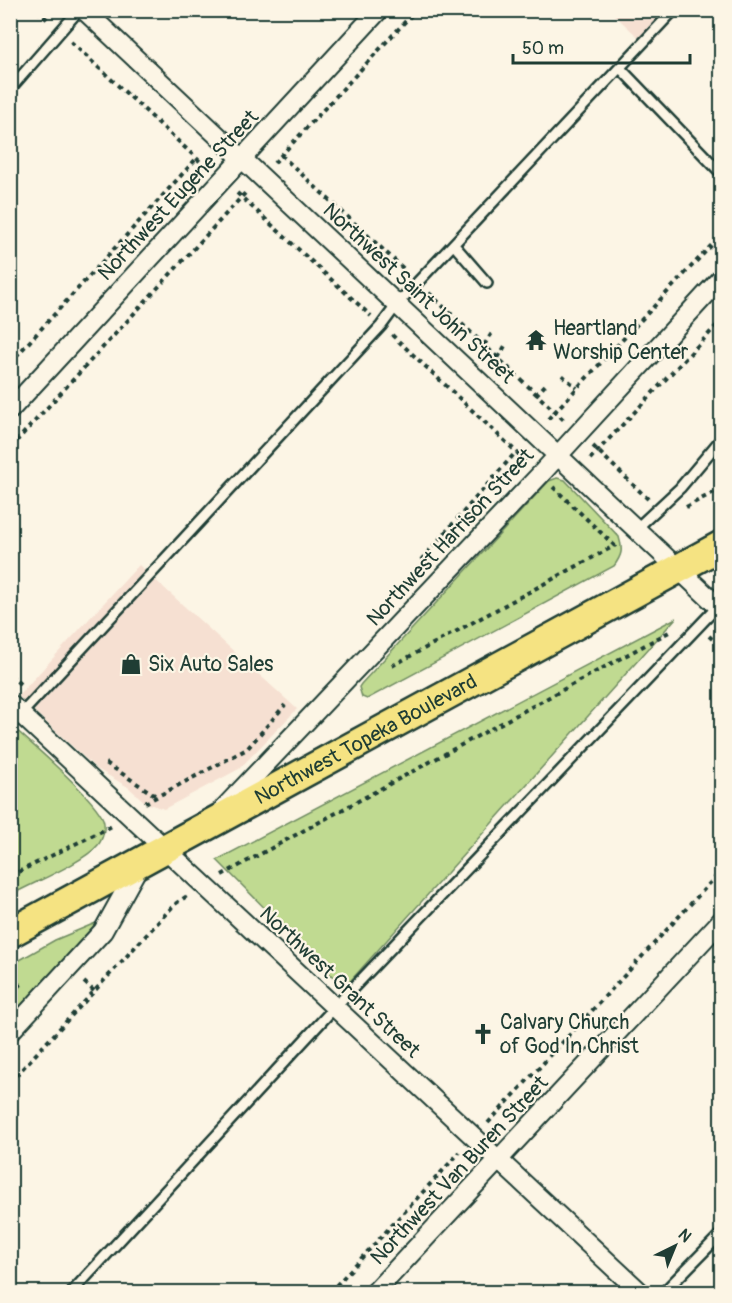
<svg xmlns="http://www.w3.org/2000/svg" width="732" height="1303" viewBox="0 0 732 1303" font-family="Pangolin,sans-serif">
	<style>
		.built { fill: #f6e0d2 }
		.green { fill: #c0da91; stroke: #708c62; stroke-width: 1.5 }
		.lines { fill: none; stroke-linecap: round; stroke-linejoin: round }
		.service-casing { stroke: #1f3d34; stroke-width: 14 }
		.minor-casing { stroke: #1f3d34; stroke-width: 22 }
		.primary-casing { stroke: #1f3d34; stroke-width: 33 }
		.path { stroke: #1f3d34; stroke-width: 4; stroke-dasharray: 4.5 4.5; stroke-linecap: butt }
		.service { stroke: #fcf5e5; stroke-width: 9 }
		.minor { stroke: #fcf5e5; stroke-width: 18 }
		.primary { stroke: #f5e382; stroke-width: 28 }
		.labels { text-anchor: middle; stroke-width: 4.5; stroke-linejoin: round; paint-order: stroke }
		.street-label { font-size: 21px; fill: #1f3d34; stroke: #fcf5e5 }
		.poi-label { font-size: 21px; fill: #1f3d34; stroke: #fcf5e5; text-anchor: start }
	</style>
	<rect width="100%" height="100%" fill="#fcf5e5"/>
	<filter id="ink" filterUnits="userSpaceOnUse"><feTurbulence type="fractalNoise" baseFrequency=".0167" numOctaves="2"/><feDisplacementMap in="SourceGraphic" scale="12" xChannelSelector="R" yChannelSelector="G"/><feConvolveMatrix kernelMatrix="1 2 1 2 8 2 1 2 1" color-interpolation-filters="sRGB"/></filter>
	<g filter="url(#ink)">
		<path class="built" d="M610,11H683L649,47Z
			M139,565L297,709L239,769L164,809L146,803L128,787L97,769L18,696Z"/>
		<path class="green" d="M557,478L565,480L619,537C623,550 622,555 614,566L367,699L362,697L359,687L361,684L549,481Z
			M676,618L344,988L217,860Z
			M10,724C32,745 93,796 103,819C106,827 103,839 98,845C83,863 32,883 11,895Z
			M98,922L11,1017V965L55,940Z"/>
		<g class="lines">
			<defs>
				<path id="service" d="M620,68L722,174
					M10,89L79,10
					M454,245L487,283
					M636,529L680,488L722,438
					M10,726L381,326L398,303L674,10
					M72,1292L334,1008L718,606
					M664,1292L722,1233"/>
				<path id="minor" d="M84,10L722,610
					M10,410L379,10
					M10,704L640,1292
					M224,808L540,475L722,277
					M10,1032L103,931L140,864
					M375,1292L722,920"/>
				<g id="primary">
					<path id="s1" d="M10,933L722,545"/>
				</g>
			</defs>
			<use href="#service" class="service-casing"/>
			<use href="#minor" class="minor-casing"/>
			<use href="#primary" class="primary-casing"/>
			<path class="path" d="M37,10L50,22
				M71,42L206,167
				M281,155L406,271
				M274,163L416,10
				M237,193L371,316
				M429,293L565,421
				M392,335L526,461
				M484,345L492,333
				M498,358L505,346
				M10,363L196,159
				M562,375L577,388
				M536,395L547,383
				M548,419L722,234
				M593,446L648,499
				M10,448L248,190
				M590,459L722,320
				M553,487L615,546
				M686,507L722,488
				M421,560L516,452
				M709,636L722,648
				M392,666L616,545
				M10,675L21,685
				M106,763L156,796
				M145,803L247,749L285,705
				M222,875L669,632
				M10,876L112,826
				M84,982L94,991
				M10,991L24,983
				M10,1082L175,904L187,896
				M488,1123L722,870
				M330,1292L460,1152"/>
			<use href="#service" class="service"/>
			<use href="#minor" class="minor"/>
			<use href="#primary" class="primary"/>
		</g>
	</g>
	<defs>
		<symbol id="temple-bare" viewBox="-9 -9 18 18"><path d="M0-6L5-2H3V0L6.5 2.5H4V6H1.5V3h-3V6H-4V2.5H-6.5L-3 0V-2H-5Z" fill="#1f3d34" stroke="#fcf5e5" stroke-width="2.5" paint-order="stroke"/></symbol>
		<symbol id="shop-bare" viewBox="-9 -9 18 18"><path d="M-5-2.5h2.3a2.7 3.5 0 0 1 5.4 0H5L5.5 6h-11ZM-1.5-2.5h3a1.5 2.3 0 0 0-3 0Z" fill="#1f3d34" stroke="#fcf5e5" stroke-width="2.5" paint-order="stroke"/></symbol>
		<symbol id="church-bare" viewBox="-9 -9 18 18"><path d="M-1.2-6h2.4v3.5h3.3v2.4h-3.3V6h-2.4V-.1h-3.3v-2.4h3.3Z" fill="#1f3d34" stroke="#fcf5e5" stroke-width="2.5" paint-order="stroke"/></symbol>
	</defs>
	<g fill-rule="evenodd">
		<use href="#temple-bare" x="521" y="325" width="30" height="30"/>
		<use href="#shop-bare" x="116" y="649" width="30" height="30"/>
		<use href="#church-bare" x="468" y="1019" width="30" height="30"/>
	</g>
	<g class="labels">
		<g class="street-label">
			<text transform="translate(178 195) rotate(-47)" y="7">Northwest Eugene Street</text>
			<text transform="translate(419 293) rotate(43)" y="7">Northwest Saint John Street</text>
			<text transform="translate(450 537) rotate(-47)" y="7">Northwest Harrison Street</text>
			<text dy="7" stroke="none"><textPath href="#s1" startOffset="405">Northwest Topeka Boulevard</textPath></text>
			<text transform="translate(340 982) rotate(43)" y="7">Northwest Grant Street</text>
			<text transform="translate(459 1170) rotate(-47)" y="7">Northwest Van Buren Street</text>
		</g>
		<g class="poi-label">
			<text x="553" y="335">Heartland<tspan x="553" dy="24">Worship Center</tspan></text>
			<text x="148" y="671">Six Auto Sales</text>
			<text x="500" y="1029">Calvary Church<tspan x="500" dy="24">of God In Christ</tspan></text>
		</g>
	</g>
	<rect width="732" height="1303" fill="none" stroke="#fcf5e5" stroke-width="36"/>
	<rect x="18" y="18" width="696" height="1267" fill="none" stroke="#1f3d34" stroke-width="2" filter="url(#ink)"/>
	<g transform="translate(675 1246) rotate(43)" stroke="#fcf5e5" stroke-width="4.5" paint-order="stroke">
	<path d="M0-4.5L10 22L0 15L-10 22Z" fill="#1f3d34"/>
	<text y="-9" font-size="16" font-weight="bold" text-anchor="middle" fill="#1f3d34">N</text>
	</g>
	<path d="M513 54v9h177v-9" fill="none" stroke="#1f3d34" stroke-width="3"/>
	<text x="522" y="54" font-size="18" fill="#1f3d34" stroke="#fcf5e5" stroke-width="4.5" paint-order="stroke">50 m</text>
</svg>
